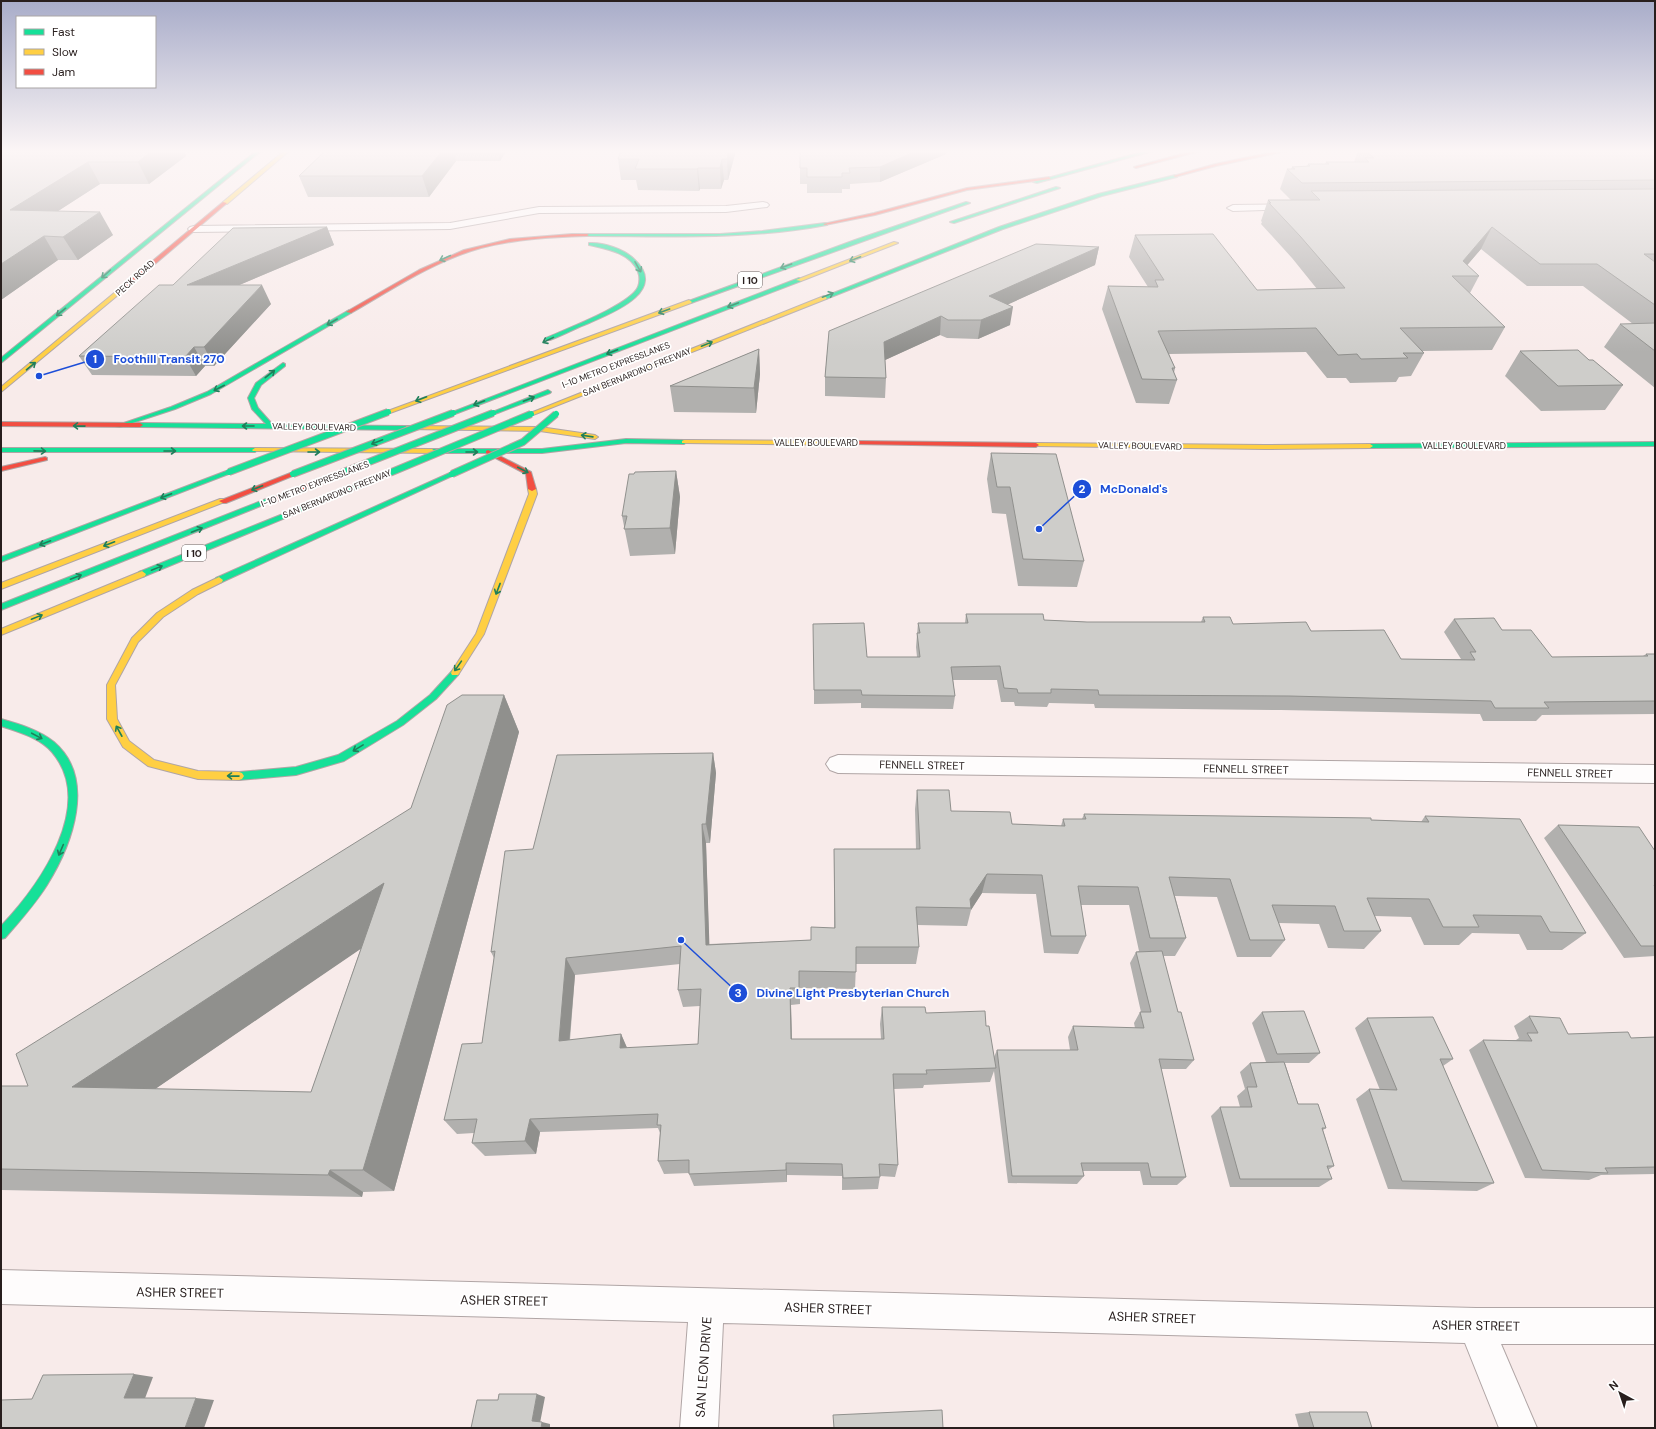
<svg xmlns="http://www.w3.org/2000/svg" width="1656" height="1429" viewBox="0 0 1656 1429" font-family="'DM Sans',sans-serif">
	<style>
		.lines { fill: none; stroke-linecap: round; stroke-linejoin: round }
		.street-casing { stroke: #b0a5a5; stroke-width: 2 }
		.fast-casing { stroke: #b0a5a5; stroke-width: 2 }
		.slow-casing { stroke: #b0a5a5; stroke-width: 2 }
		.jam-casing { stroke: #b0a5a5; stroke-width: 2 }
		.street { fill: #fefcfc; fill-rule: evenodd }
		.fast { fill: #16e098; fill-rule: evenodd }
		.slow { fill: #ffcf43; fill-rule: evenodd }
		.jam { fill: #f24e42; fill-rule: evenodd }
		.rail-casing { stroke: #bdbaba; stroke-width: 2.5 }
		.rail { stroke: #fff; stroke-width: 1.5; stroke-dasharray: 4.5; stroke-linecap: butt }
		.fast-bridge-casing { stroke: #baa2a1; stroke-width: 8; stroke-linecap: butt }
		.fast-bridge { stroke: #16e098; stroke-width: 6 }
		.wall { fill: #b1b0ae; fill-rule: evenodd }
		.shaded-wall { fill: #90908d }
		.building { fill: #cecdca; stroke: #90908d; fill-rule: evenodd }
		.oneway { stroke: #1f7f5a }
		.labels { text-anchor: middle; stroke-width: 3.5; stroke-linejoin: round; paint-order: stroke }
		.far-street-label { font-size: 9px; fill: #281e1d; stroke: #fff }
		.shield { fill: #fff; stroke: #686261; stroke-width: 1 }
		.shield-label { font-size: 10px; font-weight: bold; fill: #281e1d }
		.street-label { font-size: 11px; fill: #281e1d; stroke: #fff }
		.near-street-label { font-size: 13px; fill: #281e1d; stroke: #fff }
		.leader { fill: none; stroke: #1d4ed8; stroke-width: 1.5 }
		.callout-dot { fill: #1d4ed8; stroke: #fff; stroke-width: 1.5 }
		.mark-label { font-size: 12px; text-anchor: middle; font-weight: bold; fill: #fff }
		.callout-label { font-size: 12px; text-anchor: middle; font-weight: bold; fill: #1d4ed8; stroke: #fff; stroke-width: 3.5; stroke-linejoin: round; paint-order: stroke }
	</style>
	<rect width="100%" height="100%" fill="#f8ebea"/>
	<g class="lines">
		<defs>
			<path id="street" d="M763,202L767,203L769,205L767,207L726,212L539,213L450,229L194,232L190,231L188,229L190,227L194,226L450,223L539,207L726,206Z
				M1296,204L1300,205L1302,207L1300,209L1233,211L1227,208L1233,205Z
				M838,755L1655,765V783L838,773L830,770L826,764L830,758Z
				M1,1270L1476,1308H1655V1344H1501L1537,1428H1499L1465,1343L723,1323L718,1428H680L688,1322L1,1304Z"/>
			<path id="fast" d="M256,151H261L1,363V358Z
				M1145,151H1153L1037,183L1033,182Z
				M1175,175L1177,177L1102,196L1003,229L826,299L821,298L999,227L1098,194Z
				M1056,187L1060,188L954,223L950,222Z
				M966,202L970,203L691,303L686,302L855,240Z
				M825,223H827V225C748,240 667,236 587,236L585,235L587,234H720L762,231Z
				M589,243C603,242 624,249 634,259C669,291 612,313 589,323C576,328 563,335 550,340H546V338C566,329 630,305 638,287C640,281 640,277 638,272C631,253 607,249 589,245Z
				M799,278L801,279V281L455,414L450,413Z
				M349,310L352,312L351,313L211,394L175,409L120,427L115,426L171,407L207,392Z
				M283,363L285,364V366L261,385L254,398L258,408L273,425L407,426L410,428L407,430L140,427L137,425L140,423L266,424L252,409L248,398L256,383Z
				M548,390L551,392L550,393L495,414L490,413Z
				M626,439L684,440L687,442L684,444L626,443L542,453H432L429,451L432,449H542Z
				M1655,442V446L1370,448L1367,446L1370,444Z
				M1,448H255L258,450L255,452H1Z
				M229,470L232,472L231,473L1,562V557Z
				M387,472L390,474L389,475L145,576L142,577L138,574L139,572Z
				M452,472L455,474L454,475L222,582L219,583L215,580L216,578Z
				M266,499H269L273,501L1,610V604Z
				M455,670L458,671L459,673L458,675L436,699L403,725L344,761L296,775L239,780L236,779L234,776L236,773L239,772L296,767L338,755L397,721L430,695L452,671Z
				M1,719C19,724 39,730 54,742C97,779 72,845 47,885C35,904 20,921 5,938L1,939V926C39,886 97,805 52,752C39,737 18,732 1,726Z"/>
			<path id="slow" d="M284,151H289L227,204H223V202Z
				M894,242L898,243L801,281L796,280Z
				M119,289L124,290L1,392V387Z
				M824,296L827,298L826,299L533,415L528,414Z
				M689,300L692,302L691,303L390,413L385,412Z
				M407,426L540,427L595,435L598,437L595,439L540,431L405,429L404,428Z
				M684,440L854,441L857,443L854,445L682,443V441Z
				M1036,443L1265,445L1370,444L1373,446L1370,448L1265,449L1034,446L1033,445Z
				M255,448L432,449L435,451L432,453L253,451L252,450Z
				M532,487L536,489L537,494L484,634L458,675H452L451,673L452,671L476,634L529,494L528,489Z
				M220,499H223L227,501L1,589V583Z
				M142,571L146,574L145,576L1,635V629Z
				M219,577L223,580L222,582L198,594L163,617L138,642L115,685L117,719L129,741L154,760L198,771L239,772L242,773L244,776L242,779L239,780L198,779L148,766L123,747L107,719V685L132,638L157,613L192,590Z"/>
			<path id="jam" d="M1192,151H1201L1136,168L1134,167Z
				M1277,151H1288L1216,166L1175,177L1173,176L1215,164Z
				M1049,177L1051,179L967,190L875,215L825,225L823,224L874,213L967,188Z
				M223,202L227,203L123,291H119V289Z
				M572,234H587L589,235L587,236C552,237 516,239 481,248C434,261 393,289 351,313L346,312L419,270L464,250L510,239Z
				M1,422L140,423L143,425L140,427L1,426Z
				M854,441L1036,443L1039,445L1036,447L852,444L851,443Z
				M488,450L531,472L536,489L532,491L528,489L526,474L486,453V451Z
				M45,457L47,458V460L1,471V467Z
				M341,471L343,472V474L272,503H269L265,501Z
				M293,472L296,474L295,475L226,503H223L219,501Z"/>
		</defs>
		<use href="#street" class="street-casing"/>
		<use href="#fast" class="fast-casing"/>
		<use href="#slow" class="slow-casing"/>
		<use href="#jam" class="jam-casing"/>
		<use href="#street" class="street"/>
		<use href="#fast" class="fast"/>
		<use href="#slow" class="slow"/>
		<use href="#jam" class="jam"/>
		<defs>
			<path id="rail" d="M152,151H247"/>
		</defs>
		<use href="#rail" class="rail-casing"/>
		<use href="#rail" class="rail"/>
		<defs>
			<path id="fast-bridge" d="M229,472L388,412
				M341,473L493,413
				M293,474L453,413
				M387,474L531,414
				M452,474L523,442L556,414"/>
		</defs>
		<use href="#fast-bridge" class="fast-bridge-casing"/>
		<use href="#fast-bridge" class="fast-bridge"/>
	</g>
	<path class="wall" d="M1,151H184L186,156L149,184H100L58,211L113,235L78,260H58L1,300Z
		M325,151H506L500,161H456L429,197H308L299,176Z
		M621,151H734L735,154L728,180H724L721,189H700L699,191L638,190L636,180H621L618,159Z
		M1358,151H1655V388L1604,347L1620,324H1633L1583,286H1527L1481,249L1467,265L1479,276L1470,293L1505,327L1492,350L1422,351L1424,353L1411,376L1399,377L1396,382L1350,383L1346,378H1327L1306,352L1169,354L1175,368L1174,373L1177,380L1169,404L1136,403L1102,309L1108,286L1148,287L1129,257L1135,235L1257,290L1317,289L1292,258L1261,224L1262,222L1261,221L1268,200H1291L1280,189L1287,169H1291L1292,167L1307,166L1308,164H1325L1326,162H1354Z
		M946,154L880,182L850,184V189H842V193H807V184H800V168Z
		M327,227L334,245L239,285L271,304L214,366H205L196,376L92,375L79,356L173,285Z
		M1099,247L1095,265L1008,304L1010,325L978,339L947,338L940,335L885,360L886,378L885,398L825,396V377L829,331Z
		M759,349L760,374L756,413L674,412L670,386Z
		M1520,351L1589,360L1623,385L1605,410L1541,411L1505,376Z
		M991,453L1084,561L1077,587L1018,586L1006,514L992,513L987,479Z
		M676,471L680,497L675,554L630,556L622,516L634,474Z
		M966,614L1044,620L1087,622H1201L1203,617L1233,624L1311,631L1401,659H1461L1444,632L1454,619L1502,630L1552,657L1643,656L1646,654H1655V714L1542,715L1536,721H1483L1480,714L1281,710L1095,708L1094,704L1049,703L1047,707L1015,706L1014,702H1001L997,680H953L955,696L953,709L861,708V703L814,704V690L867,657H917L916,647L918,623H965Z
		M504,695L519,732L394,1191L363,1192L362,1197L1,1190V1086H28L411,808ZM361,948L311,1092L155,1089Z
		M713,753L716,773L710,843H706L709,944L811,940L834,928V849H916L915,809L917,790L951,811L1012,824L1061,826L1063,819H1082L1084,814L1371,820L1421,822L1425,816L1586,933L1562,950H1527L1519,934L1472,933L1459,945H1424L1411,917L1375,916L1381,931L1364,949L1328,948L1319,924L1279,923L1285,940L1271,957H1237L1217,897L1175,896L1186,938L1175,956H1163L1178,1012L1194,1060L1186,1069H1161L1186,1177L1177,1185H1143L1140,1171H1083L1084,1176L1077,1184L1008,1183L994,1071L990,1082L924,1085L923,1088L894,1089L898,1165L895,1177L880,1176L878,1189L842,1190V1176L787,1175V1182L694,1186L689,1174V1173L664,1174L658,1161L660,1133L658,1128L540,1132L536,1154L485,1156L472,1143L474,1133L457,1134L444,1120L482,1043L494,958L491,952L533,849ZM982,893L1036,894L1044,953L1078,954L1086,936L1081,905H1129L1139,951L1136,952L1130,963L1141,1012H1140L1134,1023L1135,1028L1073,1026L1068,1037L1070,1050H997L994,1057L986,1026L926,1013L882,1007L880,1024L881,1039H792L791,1005L800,1004V988L855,989L856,964H916L919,947L917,925L967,926L971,910ZM680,964L678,990L683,1007L700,1006L698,1044L627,1048L621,1034L570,1040L575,975Z
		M1558,825L1655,851V956L1624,958L1544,838Z
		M1262,1012L1320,1053L1309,1063H1285L1298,1104L1326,1128L1323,1130L1334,1166L1328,1170L1332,1179L1319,1187H1230L1211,1116L1220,1107H1240L1237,1096L1245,1089L1240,1072L1250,1063L1266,1062L1252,1023Z
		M1529,1016L1568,1034L1631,1038L1655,1037V1174L1601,1175L1589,1180L1525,1178L1469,1050L1483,1040H1516L1519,1038L1514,1026Z
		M1367,1018L1453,1059L1443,1066L1494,1183L1477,1191L1388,1189L1356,1099L1369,1089L1380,1090L1355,1028Z
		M1309,1412L1372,1428H1299L1295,1414Z"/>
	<path class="shaded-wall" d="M152,151H184L186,156L149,184L138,162Z
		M442,151H453L456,161L429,197L422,176Z
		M498,151H506L500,161Z
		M729,151H734L735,154L728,180L727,159Z
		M916,151H946V154L880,182V167Z
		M722,159L724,180L721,189L720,168Z
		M88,162L100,184L24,233L10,210Z
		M698,168L700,189L699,191L697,169Z
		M100,212L113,235L78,260L63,237Z
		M327,227L334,245L197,303L187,285Z
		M1492,227L1481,249L1458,276L1463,261Z
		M44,236L58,260L1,300V264Z
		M1099,247L1095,265L987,314L989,296Z
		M262,285L271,304L214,366L204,347Z
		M1013,307L1010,325L978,339L981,320Z
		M941,316L940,335L883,361L884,342Z
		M194,347L205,366L196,376L185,357Z
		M759,349L760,374L756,413L754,388Z
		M676,471L680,497L675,554L670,528Z
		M504,695L519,732L394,1191L363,1170Z
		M713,753L716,773L710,843L706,824Z
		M702,824L706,843L710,962L706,945Z
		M987,874L982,893L971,910V908L970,899Z
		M384,883L409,916L120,1113L72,1087Z
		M566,958L575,975L568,1056L559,1041Z
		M790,988L791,1005L792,1055L791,1039Z
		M621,1034L628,1050L620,1048Z
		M530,1119L540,1132L536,1154L525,1141Z
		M786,1163L787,1175V1182L786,1170Z
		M330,1170L363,1192L362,1197L328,1175Z
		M134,1374L153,1377L144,1401L124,1398Z
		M537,1394L545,1397L540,1423L532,1421Z
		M196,1398L214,1400L204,1428H185Z
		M542,1422L550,1424V1428H541Z"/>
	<path class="building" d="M1,151H152L138,162H88L10,210L100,212L63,237L44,236L1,264Z
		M325,151H442L422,176H299Z
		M621,151H729L727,159H722L720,168H698L697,169H635L639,159H618Z
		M800,151H916L880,167L849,168L850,173H842V177H807V168H800Z
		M1366,151H1655V180L1302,183L1287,169H1295L1292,167L1310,166L1308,164H1329L1326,162H1369L1365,158H1374Z
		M1655,189V254H1644L1655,262V305L1597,264H1540L1492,227L1463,261L1479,276H1452L1505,327L1400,328L1424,353H1403L1408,358L1361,359L1357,354L1338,355L1316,328L1158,331L1175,368H1172L1177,380L1142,379L1108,286L1158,287L1155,280H1164L1135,235L1213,234L1257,290L1345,288L1300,236L1269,203H1271L1268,200H1320L1311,191Z
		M327,227L187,285H262L204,347H194L185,357L79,356L159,285H173L233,228Z
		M1036,244L1099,247L989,296L1013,307L981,320H948L941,316L884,342L886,378L825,377L829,331Z
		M1655,323V351L1620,324Z
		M759,349L754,388L670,386Z
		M1578,350L1589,360H1593L1623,385L1558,386L1520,351Z
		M991,453L1056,454L1084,561L1023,559L1010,487H997Z
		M676,471L670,528L624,529L627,516H622L629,474H634L635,472Z
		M966,614H1043L1044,620L1087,622H1205L1203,617H1230L1233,624L1306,622L1311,631L1384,630L1401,659L1475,660L1470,652H1476L1454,619L1494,618L1502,630H1531L1552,657L1648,656L1646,654H1655V701L1544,702L1549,708H1495L1491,701L1289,696L1099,695L1098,690L1051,689V693H1018L1017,689L1004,688L1000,666L951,667L955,696L862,695L861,690H814L813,624L864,623L867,657H920L917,633H920L918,623H968Z
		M462,695H504L363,1170H330L328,1175L1,1169V1086H28L16,1054L411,808L447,705ZM384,883L311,1092L72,1087Z
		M713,753L706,824H702L706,945L811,940V927L835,928L834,849H920L917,790H949L951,811L1010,812L1012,824L1065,826L1063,819H1086L1084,814L1371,818V820L1429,822L1425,816L1520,819L1586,933L1550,932L1541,916L1473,915L1479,927H1443L1429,899L1367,898L1381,931H1344L1335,906L1272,905L1285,940H1250L1230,879L1169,877L1186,938H1150L1138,887L1078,886L1086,936H1051L1042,875L987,874L970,899L971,908L916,907L919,947H856V972L799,971V988H790L791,1039H884L882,1007H925L926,1013L985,1011L986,1026H989L996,1068L926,1070L927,1074H893L898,1165L879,1164L880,1177L843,1178L842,1164L786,1163V1170L689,1174V1160L658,1161L661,1125H657L658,1114L530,1119L525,1141L472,1143L477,1119L444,1120L462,1044L482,1043L495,951L491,952L505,851L533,849L557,755ZM681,946L678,990L701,989L698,1044L620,1048L621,1034L559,1041L566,958Z
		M1558,825L1639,827L1655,851V885H1654L1655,887V946H1641Z
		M1162,951L1178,1012H1181L1194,1060L1159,1059L1186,1177H1151L1148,1163H1081L1084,1176H1012L997,1050H1078L1073,1026L1144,1028L1140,1012H1151L1136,952Z
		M1304,1011L1320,1053L1277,1054L1262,1012Z
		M1529,1016L1560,1018L1568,1034L1628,1032L1631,1038L1655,1037V1167L1605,1168L1608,1173L1542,1170L1483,1040L1532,1041L1527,1033H1538Z
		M1433,1017L1453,1059H1440L1494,1183L1402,1181L1369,1089L1397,1090L1367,1018Z
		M1284,1062L1298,1104H1318L1326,1128H1322L1334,1166H1327L1332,1179H1240L1220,1107H1252L1247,1087H1257L1250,1063Z
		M134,1374L124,1398H196L185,1428H1V1400L32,1399L43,1375Z
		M499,1394H537L532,1421L542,1422L541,1428H471L477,1400H498Z
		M942,1410L943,1428H834L833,1415Z
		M1309,1412H1367L1372,1428H1314Z"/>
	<defs><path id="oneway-shaft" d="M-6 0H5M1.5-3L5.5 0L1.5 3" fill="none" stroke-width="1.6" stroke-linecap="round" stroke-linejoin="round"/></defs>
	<g class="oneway">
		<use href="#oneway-shaft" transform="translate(445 258) rotate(156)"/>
		<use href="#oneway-shaft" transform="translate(855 259) rotate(159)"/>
		<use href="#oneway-shaft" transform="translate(786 266) rotate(160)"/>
		<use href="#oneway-shaft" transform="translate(638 267) rotate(60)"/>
		<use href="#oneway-shaft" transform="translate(106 274) rotate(138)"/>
		<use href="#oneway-shaft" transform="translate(828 295) rotate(-22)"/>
		<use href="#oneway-shaft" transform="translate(733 305) rotate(159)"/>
		<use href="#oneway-shaft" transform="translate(664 311) rotate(160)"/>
		<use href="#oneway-shaft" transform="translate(61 312) rotate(141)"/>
		<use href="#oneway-shaft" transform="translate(332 322) rotate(150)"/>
		<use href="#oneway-shaft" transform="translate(548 340) rotate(154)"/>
		<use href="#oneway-shaft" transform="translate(707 344) rotate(-22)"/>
		<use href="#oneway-shaft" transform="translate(612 352) rotate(159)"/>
		<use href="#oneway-shaft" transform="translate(31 366) rotate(-40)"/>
		<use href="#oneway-shaft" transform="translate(270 374) rotate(-38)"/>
		<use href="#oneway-shaft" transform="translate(219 388) rotate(153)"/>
		<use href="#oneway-shaft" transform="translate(421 399) rotate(159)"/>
		<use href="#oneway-shaft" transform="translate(529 399) rotate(-21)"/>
		<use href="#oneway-shaft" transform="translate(479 403) rotate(159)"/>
		<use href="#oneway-shaft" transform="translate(79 426) rotate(-179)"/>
		<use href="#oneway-shaft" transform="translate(248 426) rotate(-180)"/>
		<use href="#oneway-shaft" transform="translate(587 436) rotate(-172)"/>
		<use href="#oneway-shaft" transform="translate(377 442) rotate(159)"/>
		<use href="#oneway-shaft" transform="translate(40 451) rotate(1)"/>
		<use href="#oneway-shaft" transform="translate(170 451)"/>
		<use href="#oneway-shaft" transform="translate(314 452)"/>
		<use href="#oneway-shaft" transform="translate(472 452)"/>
		<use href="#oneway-shaft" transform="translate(523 470) rotate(27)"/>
		<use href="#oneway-shaft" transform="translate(257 488) rotate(159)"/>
		<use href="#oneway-shaft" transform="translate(166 496) rotate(159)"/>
		<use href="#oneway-shaft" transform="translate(197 530) rotate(-21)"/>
		<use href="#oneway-shaft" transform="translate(45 543) rotate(159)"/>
		<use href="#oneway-shaft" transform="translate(109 544) rotate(159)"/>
		<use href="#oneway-shaft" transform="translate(157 568) rotate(-22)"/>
		<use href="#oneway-shaft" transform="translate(76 577) rotate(-21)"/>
		<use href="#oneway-shaft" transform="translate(498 589) rotate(111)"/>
		<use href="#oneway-shaft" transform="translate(37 617) rotate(-22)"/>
		<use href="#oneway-shaft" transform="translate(458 666) rotate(125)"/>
		<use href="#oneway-shaft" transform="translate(119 731) rotate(-119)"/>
		<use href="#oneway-shaft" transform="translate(37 736) rotate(28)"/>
		<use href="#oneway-shaft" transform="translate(358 748) rotate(149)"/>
		<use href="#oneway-shaft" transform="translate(233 776) rotate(-179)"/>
		<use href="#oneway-shaft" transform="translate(61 850) rotate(113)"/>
	</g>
	<linearGradient id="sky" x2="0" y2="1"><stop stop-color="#a8acc9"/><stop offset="0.43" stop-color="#fcf6f6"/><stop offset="1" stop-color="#fcf6f6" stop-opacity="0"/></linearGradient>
	<rect width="1656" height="352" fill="url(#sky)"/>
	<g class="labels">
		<g class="far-street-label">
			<text transform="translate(135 278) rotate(-42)" y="3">PECK ROAD</text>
			<text transform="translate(616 365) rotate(-21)" y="3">I-10 METRO EXPRESSLANES</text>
			<text transform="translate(637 372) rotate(-22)" y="3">SAN BERNARDINO FREEWAY</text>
			<text transform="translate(314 427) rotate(1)" y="3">VALLEY BOULEVARD</text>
			<text x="816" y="446">VALLEY BOULEVARD</text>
			<text transform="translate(1140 446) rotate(1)" y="3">VALLEY BOULEVARD</text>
			<text x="1464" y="449">VALLEY BOULEVARD</text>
			<text transform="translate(315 484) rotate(-21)" y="3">I-10 METRO EXPRESSLANES</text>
			<text transform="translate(337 494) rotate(-22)" y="3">SAN BERNARDINO FREEWAY</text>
		</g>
		<g class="shield">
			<rect x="738" y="272" width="24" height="16" rx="3"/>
			<rect x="182" y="545" width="24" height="16" rx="3"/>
		</g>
		<g class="shield-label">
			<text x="750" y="284">I 10</text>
			<text x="194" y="557">I 10</text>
		</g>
		<g class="street-label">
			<text transform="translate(922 765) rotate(1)" y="4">FENNELL STREET</text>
			<text transform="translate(1246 769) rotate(1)" y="4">FENNELL STREET</text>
			<text transform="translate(1570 773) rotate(1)" y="4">FENNELL STREET</text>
		</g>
		<g class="near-street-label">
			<text transform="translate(180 1292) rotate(1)" y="5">ASHER STREET</text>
			<text transform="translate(504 1300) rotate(1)" y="5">ASHER STREET</text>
			<text transform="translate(828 1308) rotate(2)" y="5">ASHER STREET</text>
			<text transform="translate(1152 1317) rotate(2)" y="5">ASHER STREET</text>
			<text transform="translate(1476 1325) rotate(1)" y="5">ASHER STREET</text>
			<text transform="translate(703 1367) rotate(-86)" y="5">SAN LEON DRIVE</text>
		</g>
	</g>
	<path class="leader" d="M39 376L95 359M1039 529L1082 489M681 940L738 993"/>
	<g class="callout-dot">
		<circle cx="39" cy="376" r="4"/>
		<circle cx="1039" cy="529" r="4"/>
		<circle cx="681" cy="940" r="4"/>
		<circle cx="95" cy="359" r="10"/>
		<circle cx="1082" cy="489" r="10"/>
		<circle cx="738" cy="993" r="10"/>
	</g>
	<g class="mark-label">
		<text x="95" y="363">1</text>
		<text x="1082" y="493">2</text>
		<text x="738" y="997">3</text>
	</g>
	<g class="callout-label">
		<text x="169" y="363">Foothill Transit 270</text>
		<text x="1134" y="493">McDonald's</text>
		<text x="853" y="997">Divine Light Presbyterian Church</text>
	</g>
	<rect width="1656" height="1429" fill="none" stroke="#281e1d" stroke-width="4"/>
	<rect x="16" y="16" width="140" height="72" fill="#ffffff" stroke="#a9a5a5"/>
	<rect x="24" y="29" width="20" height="6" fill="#16e098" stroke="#a9a5a5"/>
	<text x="52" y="36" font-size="12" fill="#281e1d">Fast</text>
	<rect x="24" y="49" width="20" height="6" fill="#ffcf43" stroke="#a9a5a5"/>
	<text x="52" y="56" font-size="12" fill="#281e1d">Slow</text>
	<rect x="24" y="69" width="20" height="6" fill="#f24e42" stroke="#a9a5a5"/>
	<text x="52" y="76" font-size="12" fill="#281e1d">Jam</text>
	<g transform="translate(1620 1393) rotate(320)" stroke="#ffffff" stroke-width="3" paint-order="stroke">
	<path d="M0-3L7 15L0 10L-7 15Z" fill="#281e1d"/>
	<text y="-6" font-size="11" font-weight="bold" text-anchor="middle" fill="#281e1d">N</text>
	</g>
</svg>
